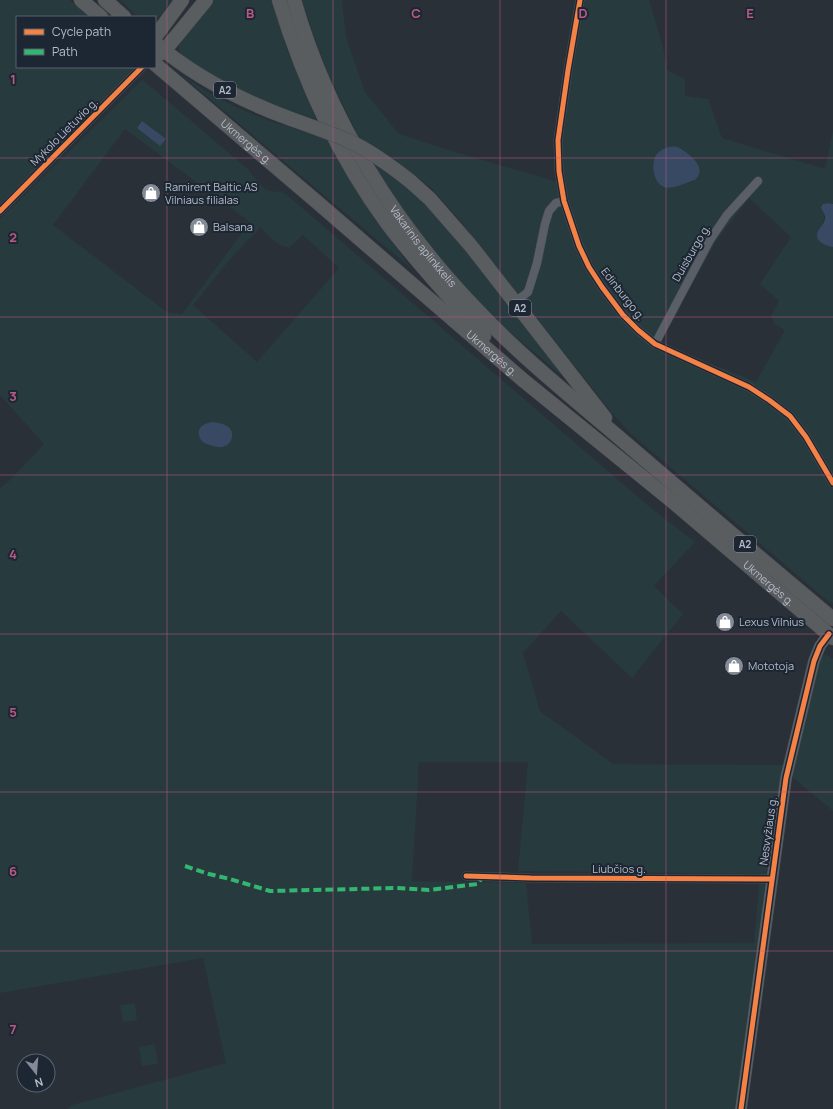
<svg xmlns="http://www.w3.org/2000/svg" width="833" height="1109" viewBox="0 0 833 1109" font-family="Manrope,sans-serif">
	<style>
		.green { fill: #273a3e; fill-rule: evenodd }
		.water { fill: #384963 }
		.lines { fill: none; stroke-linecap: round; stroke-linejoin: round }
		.street-casing { stroke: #484c53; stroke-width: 9 }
		.secondary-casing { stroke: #484c53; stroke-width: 12 }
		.highway-casing { stroke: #474c53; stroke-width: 15 }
		.street { stroke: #5a5e66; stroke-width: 8 }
		.secondary { stroke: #595d64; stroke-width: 11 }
		.highway { stroke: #5a5d60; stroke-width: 14 }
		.highway-bridge-casing { stroke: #474c53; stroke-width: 15; stroke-linecap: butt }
		.highway-bridge { stroke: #5a5d60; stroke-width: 14 }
		.quiet { stroke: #33b770; stroke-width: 4; stroke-dasharray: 8 4; stroke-linecap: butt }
		.cycleway-casing { stroke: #1d2633; stroke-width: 8 }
		.cycleway { stroke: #f48246; stroke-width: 5 }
		.grid { fill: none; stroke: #bc5a87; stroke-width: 1; stroke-opacity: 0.55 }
		.labels { text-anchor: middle; stroke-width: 4; stroke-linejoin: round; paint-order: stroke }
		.shield { fill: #1d2633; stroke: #878f9c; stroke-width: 1 }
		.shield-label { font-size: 10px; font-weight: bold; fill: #b4bcc9 }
		.street-label { font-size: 11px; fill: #b4bcc9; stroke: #1d2633 }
		.poi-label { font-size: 11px; fill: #b4bcc9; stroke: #1d2633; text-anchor: start }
		.grid-label { font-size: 13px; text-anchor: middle; font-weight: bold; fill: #bc5a87; stroke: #1d2633; stroke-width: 4; stroke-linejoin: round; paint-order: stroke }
	</style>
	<rect width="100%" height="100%" fill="#2a3038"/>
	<path class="green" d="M0,0H70L90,17H17V67H133L132,72L0,204Z
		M120,0H172L161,15L155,20V17H138Z
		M215,0H271L289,55L316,119C279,107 242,94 208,74C199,68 190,60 181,54L179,50V43Z
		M302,0H342L346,37L365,92L399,134L458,153L558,182L565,115L584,0H649L663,47L667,70L685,79V96L708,99L722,138L825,169L833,131V204L828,203L823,204L822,210C828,219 822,225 817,232L821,242L833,247V603L829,602L631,434L611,412L459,219L431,188L395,160L359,138L329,76L314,37ZM749,198L791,237L760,284L779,301L771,316L775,324L785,330L756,382C724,368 691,357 660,342L717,240Z
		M179,73L209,93L238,108L270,121L328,139L356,190L381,228L413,270Z
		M142,80L144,81L249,170C254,177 261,188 270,191C276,192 281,191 286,194L651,508L695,542L654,586L683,614L632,678L561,611L523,653L540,711L613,764L784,765L769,854L737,1109H68L72,1105L226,1063L203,958L0,993V488L9,481L44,444L0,395V219ZM125,129L250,222L182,314L167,312L53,225ZM261,227C267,236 279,246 289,248L303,235L339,268L257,362L193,305L231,258ZM419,762H528L518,871L760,874L754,943L532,944L526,883L412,881Z
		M374,163L406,185L432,211L465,248L570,382L505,328L460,284L408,219L382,181Z
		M827,655L833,659V811L791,776L818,662L821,656Z
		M135,1003L137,1020L123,1022L120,1005Z
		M155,1044L158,1064L142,1066L139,1047Z"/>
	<path class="water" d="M142,121L166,139L160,146L137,128Z
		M668,147C671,147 674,146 677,147C688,152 709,168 695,180C686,182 673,190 664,187C653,183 650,162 657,154C660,150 664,149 668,147Z
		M828,203L833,204V247C825,246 813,240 818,231C820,227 824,224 825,219C826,214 822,212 821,207L823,204Z
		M213,422C217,423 221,423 225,425C238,430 232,448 219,447C216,447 213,446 210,445C205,444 200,441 199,435C197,426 206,423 213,422Z"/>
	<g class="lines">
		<defs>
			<path id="street" d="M580,0L568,70L558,140L559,171L564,201L579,246L589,267L602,287L623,315L638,330L655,344L749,387L769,400L790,416L806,437L833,483
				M0,211L142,67
				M515,302L528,292L537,263L545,224L549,211L556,203L564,201
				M655,344L710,240L727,215L758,181
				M466,876L531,878L771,879"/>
			<path id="secondary" d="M741,1109L786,778L814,661L820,646L829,634"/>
			<g id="highway">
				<path d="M81,0L101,17"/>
				<path d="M105,0L124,17"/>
				<path d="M279,0C303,79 338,156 387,223C417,263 451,299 484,336"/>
				<path id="s1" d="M294,0C328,119 395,226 481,314C524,359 574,399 622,440C692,500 762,560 833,619"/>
				<path d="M155,37L182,0"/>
				<path d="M155,43C195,77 242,101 291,119"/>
				<path d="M156,56L164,51L206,0"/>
				<path id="s2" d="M155,64L317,202L523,380L672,501L833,638"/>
				<path d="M410,181L430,199L471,246L605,418"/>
			</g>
		</defs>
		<use href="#street" class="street-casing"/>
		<use href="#secondary" class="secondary-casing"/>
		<use href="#highway" class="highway-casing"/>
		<use href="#street" class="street"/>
		<use href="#secondary" class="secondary"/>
		<use href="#highway" class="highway"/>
		<defs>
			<path id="highway-bridge" d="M291,119C311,126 331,133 351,142C372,152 391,166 410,181"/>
		</defs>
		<use href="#highway-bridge" class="highway-bridge-casing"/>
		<use href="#highway-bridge" class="highway-bridge"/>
		<path class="quiet" d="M185,866L209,874L230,879L270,891L397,888L429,890L478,884L482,877"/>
		<defs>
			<path id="cycleway" d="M580,0L568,70L558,140L559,171L564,201L579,246L589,267L602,287L623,315L638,330L655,344L749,387L769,400L790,416L806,437L833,483
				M0,211L142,67
				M466,876L531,878L771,879
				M741,1109L786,778L814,661L820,646L829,634"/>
		</defs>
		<use href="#cycleway" class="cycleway-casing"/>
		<use href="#cycleway" class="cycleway"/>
	</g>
	<path class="grid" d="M167,0V1109M333,0V1109M500,0V1109M666,0V1109M0,158H833M0,317H833M0,475H833M0,634H833M0,792H833M0,951H833"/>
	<defs>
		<symbol id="shop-disc" viewBox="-11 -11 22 22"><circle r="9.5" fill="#848b96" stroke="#1d2633"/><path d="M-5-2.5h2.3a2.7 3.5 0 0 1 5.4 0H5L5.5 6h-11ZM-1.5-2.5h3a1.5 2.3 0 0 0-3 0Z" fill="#fff"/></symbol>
	</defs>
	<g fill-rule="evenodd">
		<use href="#shop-disc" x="140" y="182" width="22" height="22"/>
		<use href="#shop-disc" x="188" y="216" width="22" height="22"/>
		<use href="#shop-disc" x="714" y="611" width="22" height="22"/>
		<use href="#shop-disc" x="723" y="655" width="22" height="22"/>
	</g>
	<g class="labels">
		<g class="shield">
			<rect x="214" y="82" width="22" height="16" rx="3"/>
			<rect x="509" y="300" width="22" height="16" rx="3"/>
			<rect x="734" y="536" width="22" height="16" rx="3"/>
		</g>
		<g class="shield-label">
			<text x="225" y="94">A2</text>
			<text x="520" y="312">A2</text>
			<text x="745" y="548">A2</text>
		</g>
		<g class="street-label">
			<text transform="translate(64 132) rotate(-45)" y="4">Mykolo Lietuvio g.</text>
			<text dy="4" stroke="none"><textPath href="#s2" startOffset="120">Ukmergės g.</textPath></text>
			<text dy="4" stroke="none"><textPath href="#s1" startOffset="280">Vakarinis aplinkkelis</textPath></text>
			<text transform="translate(691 253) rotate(-60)" y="4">Duisburgo g.</text>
			<text transform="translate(623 294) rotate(52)" y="4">Edinburgo g.</text>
			<text dy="4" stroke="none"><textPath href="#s2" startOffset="444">Ukmergės g.</textPath></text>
			<text dy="4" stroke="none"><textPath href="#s2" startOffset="804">Ukmergės g.</textPath></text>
			<text transform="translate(768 831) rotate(-82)" y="4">Nesvyžiaus g.</text>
			<text x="619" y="873">Liubčios g.</text>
		</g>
		<g class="poi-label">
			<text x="165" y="191">Ramirent Baltic AS<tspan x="165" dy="13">Vilniaus filialas</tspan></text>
			<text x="213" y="231">Balsana</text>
			<text x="739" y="626">Lexus Vilnius</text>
			<text x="748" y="670">Mototoja</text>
		</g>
	</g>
	<g class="grid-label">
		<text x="250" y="18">B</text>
		<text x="416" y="18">C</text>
		<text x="583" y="18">D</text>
		<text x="750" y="18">E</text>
		<text x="13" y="84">1</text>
		<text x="13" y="242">2</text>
		<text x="13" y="401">3</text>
		<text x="13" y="559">4</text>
		<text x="13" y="717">5</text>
		<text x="13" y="876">6</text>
		<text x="13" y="1034">7</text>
	</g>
	<rect x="16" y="16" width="140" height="52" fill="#1d2633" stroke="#59626f"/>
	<rect x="24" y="29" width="20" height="6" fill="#f48246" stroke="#59626f"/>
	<text x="52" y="36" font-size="12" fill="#b4bcc9">Cycle path</text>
	<rect x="24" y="49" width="20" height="6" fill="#33b770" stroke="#59626f"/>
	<text x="52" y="56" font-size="12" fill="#b4bcc9">Path</text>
	<g transform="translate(36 1073) rotate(163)"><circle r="19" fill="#1d2633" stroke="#59626f"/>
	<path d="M0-3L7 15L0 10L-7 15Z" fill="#848b96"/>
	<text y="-6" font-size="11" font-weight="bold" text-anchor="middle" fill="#b4bcc9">N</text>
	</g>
</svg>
